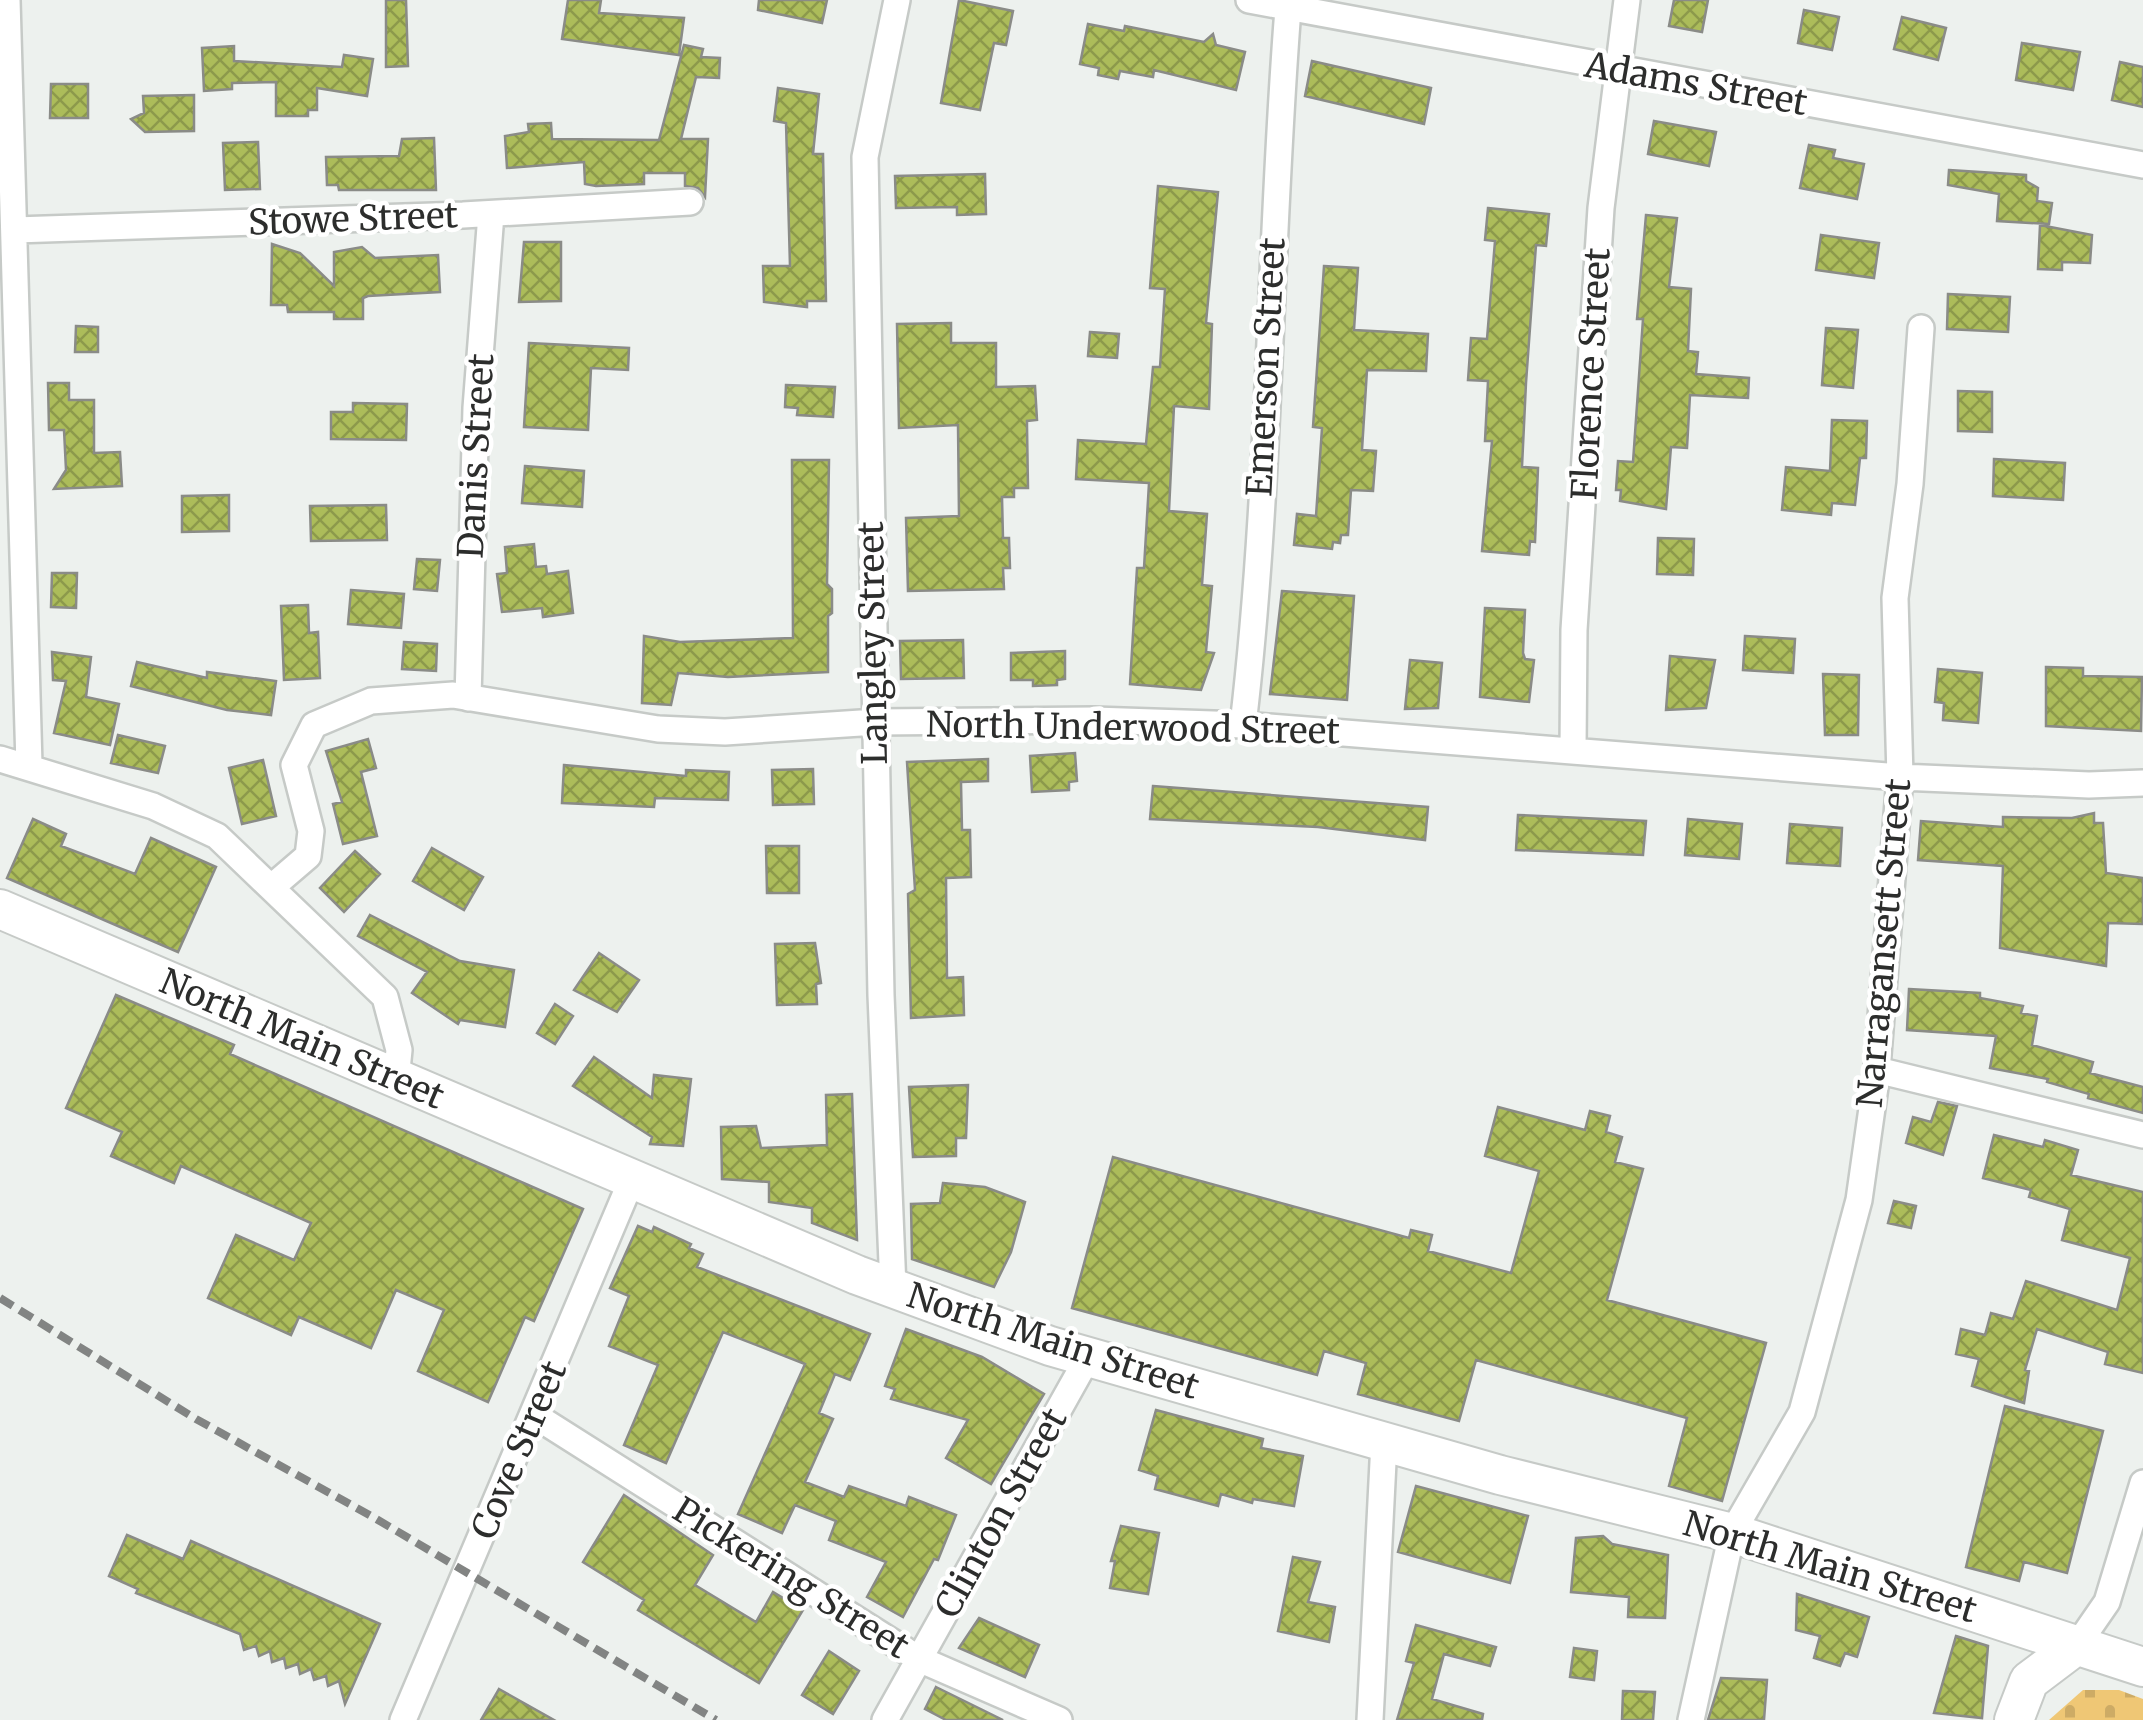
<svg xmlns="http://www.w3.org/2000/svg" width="2143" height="1720" viewBox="0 0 2143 1720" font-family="Merriweather,serif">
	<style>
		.cemetery { fill: url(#cemetery-stones) }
		.building { fill: url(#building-cross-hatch); stroke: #8a8b87; stroke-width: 2.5 }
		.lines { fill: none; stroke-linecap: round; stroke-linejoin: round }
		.minor-casing { stroke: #c6cac7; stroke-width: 30 }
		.secondary-casing { stroke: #c6cac7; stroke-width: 42 }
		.minor { stroke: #fff; stroke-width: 25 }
		.secondary { stroke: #fff; stroke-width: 38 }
		.rail { stroke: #828483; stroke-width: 8; stroke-dasharray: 15 8; stroke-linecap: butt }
		.labels { text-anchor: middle; stroke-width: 9; stroke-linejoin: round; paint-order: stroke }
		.street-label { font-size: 35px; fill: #2c2d2c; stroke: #fff }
	</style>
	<defs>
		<pattern id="cemetery-stones" width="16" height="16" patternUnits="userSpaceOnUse" patternTransform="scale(2.5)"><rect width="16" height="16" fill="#efc775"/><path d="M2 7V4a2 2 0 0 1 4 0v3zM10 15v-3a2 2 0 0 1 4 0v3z" fill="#cdab65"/></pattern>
		<pattern id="building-cross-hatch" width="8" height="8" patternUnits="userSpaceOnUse" patternTransform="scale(2.5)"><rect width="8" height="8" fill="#acbc5a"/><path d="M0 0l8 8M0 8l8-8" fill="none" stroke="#8c994b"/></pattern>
	</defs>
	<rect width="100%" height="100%" fill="#edf1ee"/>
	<path class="cemetery" d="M2083,1690H2119L2143,1699V1720H2049Z"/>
	<path class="building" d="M386,0H406L408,66L386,67Z
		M568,0H601L599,13L684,18L679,55L562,39Z
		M759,0H827L822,23L758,10Z
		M959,0L1013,11L1006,45L994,43L980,110L941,103Z
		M1674,0H1708L1702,32L1669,26Z
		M1804,10L1839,17L1832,50L1798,43Z
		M1902,17L1946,28L1938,60L1894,49Z
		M1088,24L1124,31L1125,26L1204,42L1213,34L1216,45L1245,52L1236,90L1154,70L1153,77L1120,71L1118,79L1098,75L1099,68L1080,64Z
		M2022,43L2080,52L2073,90L2016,80Z
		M684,45L703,49L701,57L720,58L719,78L696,77L681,139H708L705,197L698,188L685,186V173H644V184L596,186L585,184L584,162L507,168L505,136L529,132L528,124L551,123L552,139L659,140Z
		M234,46V61L342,67L344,55L373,59L367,96L317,88V110H308V116H276V82L232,83V89L204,91L202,48Z
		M1312,61L1431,88L1424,124L1305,96Z
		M2120,62L2143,67V107L2112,100Z
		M51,84H88V118H50Z
		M778,88L819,94L813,154H823L826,301H807V307L764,302L763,266H790L786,123L774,121Z
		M194,95V131L145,132L131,119L144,113L143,96Z
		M1654,121L1716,132L1709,166L1648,154Z
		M434,138L436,190H339L338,185H327L326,157L399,156L402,139Z
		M258,142L260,189L225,190L223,143Z
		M1809,145L1835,150L1833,158L1864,164L1857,199L1800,188Z
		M1949,170L2026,175V181L2038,188L2037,201L2052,203L2049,224L1997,221L1999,194L1948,185Z
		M985,174L986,214L957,215V207L896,208L895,176Z
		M1158,186L1218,192L1206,323L1212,324L1209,409L1174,406L1169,511L1207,514L1202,585L1212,586L1206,652L1214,653L1201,690L1130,684L1137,568H1144L1149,483L1076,479L1078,440L1146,444L1153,367H1160L1165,289L1150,288Z
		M1488,208L1549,214L1546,246L1536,245L1526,383L1522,467L1538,468L1535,542L1530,541L1529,555L1482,551L1492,441H1485L1488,381L1468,380L1471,338L1487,339L1495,241L1485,240Z
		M1646,215L1677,218L1669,287L1691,289L1688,351L1698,352L1696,374L1749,378L1748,398L1690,395L1687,448L1671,447L1666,509L1620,501L1621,490H1616L1618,461L1633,462L1643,319H1637Z
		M2040,225L2092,235L2090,263L2062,262V270L2038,269Z
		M1821,235L1879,243L1874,278L1816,270Z
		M524,242H561V301L519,302Z
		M272,244L300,253L334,286V252L362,247L375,258L438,255L440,292L368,296L363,298V319H334V312H288L287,305H271Z
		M1324,266L1358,268L1354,330L1428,334L1426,371L1367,370L1362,450L1376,451L1373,491L1351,490L1348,535H1341L1340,543L1333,542L1332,549L1294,545L1297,514L1316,516L1322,428L1313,427Z
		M1948,294L2010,297L2008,332L1947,329Z
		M951,323V343H996V387L1035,386L1037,420L1027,421V426L1028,488H1014V497H1002L1003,538H1009L1010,568H1003L1004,589L908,591L906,518L959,516L958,425L899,428L897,324Z
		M76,326L98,327V352H75Z
		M1826,328L1858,330L1853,388L1822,385Z
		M1090,332L1119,334L1117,358L1088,356Z
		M529,343L629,348L628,370L591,368L588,430L524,427Z
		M48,383H69V400H94V453L120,452L122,486L54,489L66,470L64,430H49Z
		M786,385L835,387L833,417L797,415L798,408L785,407Z
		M1958,391L1992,392V432L1958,431Z
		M353,403L407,404L406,440L331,439V412H353Z
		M1832,420L1867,421L1866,458H1860L1855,505L1832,503L1831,515L1782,510L1786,467L1830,471Z
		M1994,459L2065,463L2063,500L1993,496Z
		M792,460H829L827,584L832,589V613L828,616V672L728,677L678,673L671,705L642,703L644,636L680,642L793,638Z
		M525,466L584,471L582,507L522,503Z
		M229,495V531L182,532V496Z
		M386,505L387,540L311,541L310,506Z
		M1658,538L1694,539L1693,575L1657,574Z
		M534,544L536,567L546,566L547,574L568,571L573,613L543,617L542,608L502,612L497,574L507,573L505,547Z
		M417,559L440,560L437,591L414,589Z
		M52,573H77L76,608L51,607Z
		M351,590L404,594L401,628L348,624Z
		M1282,591L1354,596L1347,700L1270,694Z
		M308,605L309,633L318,632L320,678L284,680L281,606Z
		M1485,608L1525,610L1523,653L1525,659L1534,660L1529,702L1480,697Z
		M1745,636L1795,639L1793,673L1743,670Z
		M963,640L964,678L901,679L900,641Z
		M404,642L437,644L436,671L402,669Z
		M1065,651V679L1057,680V685L1033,686V680H1011V653Z
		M52,652L91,657L86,697L119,704L110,745L54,733L66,681L53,680Z
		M1670,656L1715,660L1706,708L1666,710Z
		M1410,660L1442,663L1438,708L1405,709Z
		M137,662L207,678V672L276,681L271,715L227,710L131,686Z
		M2046,667L2083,668V676L2142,677L2141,731L2046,726Z
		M1938,669L1982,673L1978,723L1943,720L1944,703L1935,702Z
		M1823,674L1859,675L1858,735H1825Z
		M118,735L165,746L158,773L111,763Z
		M368,739L376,768L361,772L377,836L343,844L333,804L342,802L326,751Z
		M1075,753L1077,781L1069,782V790L1032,792L1030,756Z
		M988,759V781L961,782L962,830H970L971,877L946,878L947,978L963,977L964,1015L911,1018L908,894L915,890L907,762Z
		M263,760L276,816L242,824L229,768Z
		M564,765L686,776V770L729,772L728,800L655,798L654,807L562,803Z
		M813,769L814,804L773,805L772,770Z
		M1153,786L1428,807L1425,840L1318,827L1150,819Z
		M2094,813V823H2103L2106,873L2143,878V924L2108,923L2106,966L2000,948L2003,866L1918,860L1921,821L2003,827V817L2072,818Z
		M1518,815L1646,821L1643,855L1516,850Z
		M33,819L66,834L61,846L135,874L151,838L216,867L178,952L7,878Z
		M1688,819L1742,824L1739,859L1685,855Z
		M1790,824L1842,828L1840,866L1787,863Z
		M766,846H799V893H767Z
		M432,848L483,877L464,910L413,881Z
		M355,851L380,874L344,912L320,888Z
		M370,915L460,961L514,970L505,1027L460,1020L458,1024L412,993L427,972L358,936Z
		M815,943L821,983L816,984L817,1004L777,1005L775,944Z
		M599,953L639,980L617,1012L574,990Z
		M1909,989L1980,993V998L2023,1006L2021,1013L2037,1016L2032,1045L2093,1062L2090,1073L2143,1087V1113L2088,1098L2089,1094L2047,1082L2048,1079L1990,1068L1996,1036L1907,1030Z
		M116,995L234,1045L230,1054L583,1209L534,1321L525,1317L488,1402L418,1371L444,1310L396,1290L371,1348L299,1317L291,1335L208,1298L236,1235L294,1260L311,1223L181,1166L174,1183L111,1156L122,1132L66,1108Z
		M555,1004L573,1016L555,1044L537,1033Z
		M594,1057L652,1098L654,1075L691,1079L683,1146L650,1144L652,1137L573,1086Z
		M968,1085L966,1138H956V1156L913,1157L909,1087Z
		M852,1094L857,1240L812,1223V1208L769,1202V1182L722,1179L721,1127L756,1126L761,1148L827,1145L826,1095Z
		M1938,1102L1957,1106L1943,1155L1906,1143L1913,1117L1931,1122Z
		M1498,1107L1585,1130L1590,1111L1610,1116L1606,1132L1622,1137L1615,1162L1643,1169L1607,1300L1766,1343L1722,1501L1669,1486L1687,1418L1476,1360L1459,1421L1358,1394L1366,1363L1324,1351L1317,1375L1072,1308L1113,1157L1409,1238L1411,1230L1432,1235L1428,1251L1511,1273L1539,1171L1485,1156Z
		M1994,1135L2043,1147L2045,1140L2078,1150L2071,1175L2143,1192V1373L2105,1364L2108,1352L2037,1329L2025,1370L2029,1371L2024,1403L1972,1386L1979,1359L1956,1354L1961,1329L1985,1335L1991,1313L2013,1319L2026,1281L2117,1310L2130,1258L2062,1240L2070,1209L2029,1197L2031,1190L1983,1178Z
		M943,1183L985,1187L1025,1202L1011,1252L994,1287L912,1259L911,1204L940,1203Z
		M1894,1201L1916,1206L1911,1228L1888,1223Z
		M638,1226L652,1232L654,1227L691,1244L689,1248L703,1254L697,1267L870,1334L850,1380L835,1374L819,1413L833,1419L805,1482L844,1497L849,1486L906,1506L909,1497L956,1515L938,1560L934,1559L903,1617L867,1597L886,1562L829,1540L836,1521L795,1505L782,1533L738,1514L805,1364L723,1332L666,1463L624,1445L658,1365L609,1346L629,1296L610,1288Z
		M906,1329L982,1357L1044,1394L991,1484L946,1458L968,1420L891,1399L895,1389L885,1386Z
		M2005,1406L2103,1431L2067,1573L2024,1562L2019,1581L1966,1567Z
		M1156,1410L1263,1439L1261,1448L1303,1456L1294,1506L1253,1499L1252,1503L1221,1494L1218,1506L1155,1489L1158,1476L1139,1470Z
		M1416,1486L1528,1516L1510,1583L1398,1552Z
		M624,1495L713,1555L695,1585L756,1622L773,1592L803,1610L759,1683L638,1610L644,1600L583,1562Z
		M1121,1526L1159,1533L1148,1594L1110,1588L1115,1561H1111Z
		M127,1535L183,1559L191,1541L380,1624L345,1704L339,1681L328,1686L326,1676L314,1680L311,1669L300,1674L298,1664L286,1668L284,1658L272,1662L270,1651L259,1656L256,1646L244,1650L240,1634L136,1593L138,1589L109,1576Z
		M1603,1536L1612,1544L1668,1555L1665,1618L1628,1617L1629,1597L1571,1592L1576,1538Z
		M1293,1557L1320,1562L1308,1602L1335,1607L1329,1642L1278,1631Z
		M1797,1594L1869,1617L1857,1657L1845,1653L1840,1666L1814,1658L1820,1636L1796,1630Z
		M979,1618L1039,1645L1025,1677L959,1648Z
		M1416,1625L1496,1647L1490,1666L1444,1654L1432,1699L1483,1714L1482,1720H1397L1414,1663L1406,1661Z
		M1956,1636L1988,1646L1982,1718L1934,1713Z
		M1574,1648L1597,1651L1594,1680L1570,1677Z
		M829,1651L859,1671L833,1714L802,1695Z
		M1721,1678L1767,1680L1764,1720H1708Z
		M936,1687L1003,1720H946L925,1709Z
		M499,1689L554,1720H481Z
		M1623,1691L1655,1692L1653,1720H1622Z"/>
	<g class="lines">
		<defs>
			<path id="minor" d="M7,0L29,765
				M1249,0L2143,165
				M15,230L463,215L690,202
				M468,698L476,408L491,214
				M1243,725C1271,488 1269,247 1288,9
				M1573,749L1574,630L1601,208L1627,0
				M0,759L153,806L217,836L385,997L399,1050L396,1080
				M273,886L308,856L311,831L294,765L314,725L371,701L453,695L658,729L725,732L876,722L1094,720L1243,725L1900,777L2089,785L2143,783
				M1877,1070L2143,1135
				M893,1288L881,995L865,157L897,0
				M534,1415L919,1659L1059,1720
				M2078,1644L2107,1602L2143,1483
				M403,1720L632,1179
				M885,1720L1087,1359
				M1370,1720L1384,1442
				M1691,1720L1732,1533L1802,1412L1859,1200L1876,1080L1900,777L1895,598L1910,484L1921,328"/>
			<path id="secondary" d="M0,909L857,1275L1050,1346L1500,1475L1732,1533L2143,1667
				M2014,1720L2029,1681L2078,1644"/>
		</defs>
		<use href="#minor" class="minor-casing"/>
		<use href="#secondary" class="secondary-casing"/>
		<use href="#minor" class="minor"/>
		<use href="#secondary" class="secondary"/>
		<path class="rail" d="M0,1298L196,1419L373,1517L716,1720"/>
	</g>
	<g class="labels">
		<g class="street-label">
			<text transform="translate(1696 84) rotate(10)" y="12">Adams Street</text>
			<text transform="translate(353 219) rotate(-2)" y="12">Stowe Street</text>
			<text transform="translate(1266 367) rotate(-87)" y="12">Emerson Street</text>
			<text transform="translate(1591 374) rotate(-87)" y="12">Florence Street</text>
			<text transform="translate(476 456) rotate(-87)" y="12">Danis Street</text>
			<text transform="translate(873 643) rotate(-91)" y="12">Langley Street</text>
			<text transform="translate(1133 728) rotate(1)" y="12">North Underwood Street</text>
			<text transform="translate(1884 943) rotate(-85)" y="12">Narragansett Street</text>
			<text transform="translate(302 1039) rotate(23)" y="12">North Main Street</text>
			<text transform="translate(1053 1341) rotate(18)" y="12">North Main Street</text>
			<text transform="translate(519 1450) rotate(-67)" y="12">Cove Street</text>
			<text transform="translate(1001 1513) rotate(-61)" y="12">Clinton Street</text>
			<text transform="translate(1830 1567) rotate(17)" y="12">North Main Street</text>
			<text transform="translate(791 1578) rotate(32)" y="12">Pickering Street</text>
		</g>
	</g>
</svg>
